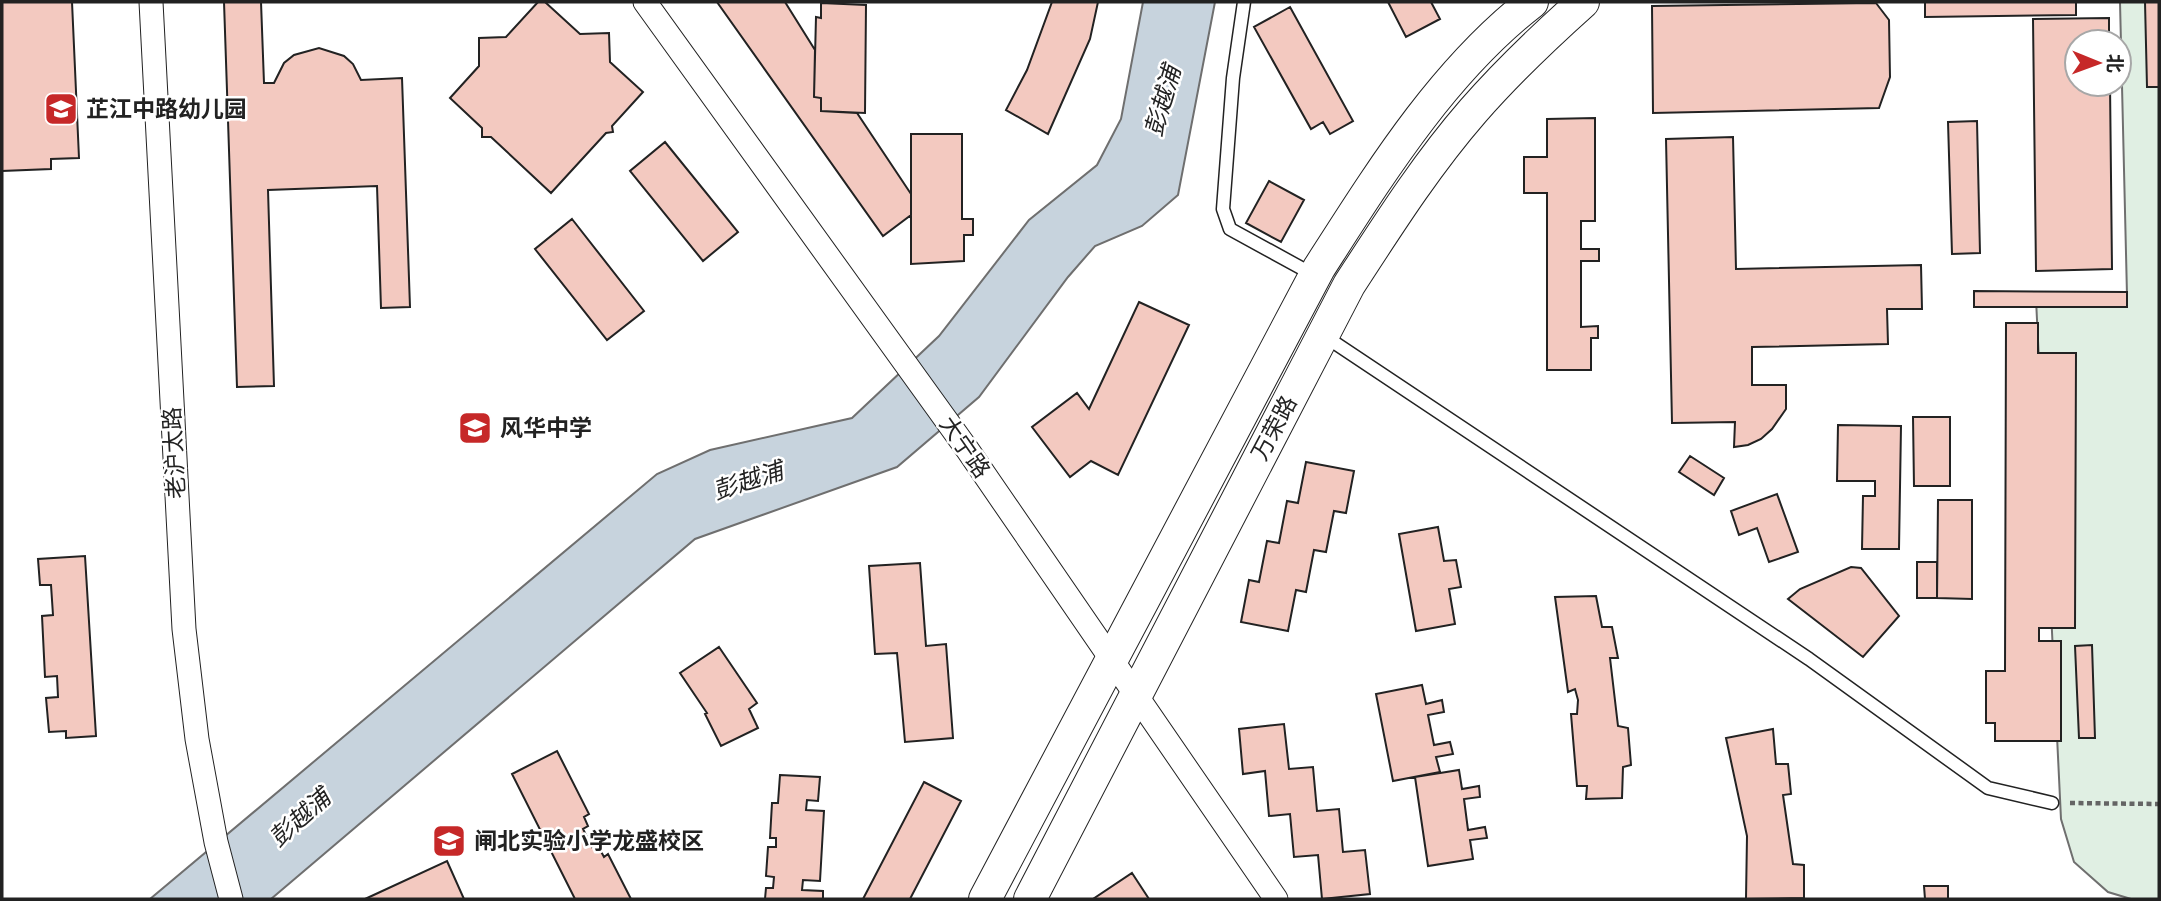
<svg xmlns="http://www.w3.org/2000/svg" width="2161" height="901" viewBox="0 0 2161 901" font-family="'Sofia Sans Condensed','Noto Sans SC',sans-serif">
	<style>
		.green { fill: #e0efe3; stroke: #6f6f6f; stroke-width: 2 }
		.water { fill: #c7d3dd; stroke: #6f6f6f; stroke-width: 2 }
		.building { fill: #f3c9c0; stroke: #222; stroke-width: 2 }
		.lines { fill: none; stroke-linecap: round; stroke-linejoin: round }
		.service-casing { stroke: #222; stroke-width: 15 }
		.minor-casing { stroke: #222; stroke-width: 25 }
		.secondary-casing { stroke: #222; stroke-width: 34 }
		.path { stroke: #646464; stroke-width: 4.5; stroke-dasharray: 5 3.5; stroke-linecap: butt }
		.service { stroke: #fff; stroke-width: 12 }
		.minor { stroke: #fff; stroke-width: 23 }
		.secondary { stroke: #fff; stroke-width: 32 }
		.labels { text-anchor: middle; stroke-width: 5; stroke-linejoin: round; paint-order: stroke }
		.poi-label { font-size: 23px; font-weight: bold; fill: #222; stroke: #fff; text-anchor: start }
		.street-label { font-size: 23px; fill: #222; stroke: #fff }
		.water-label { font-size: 24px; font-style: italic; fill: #222; stroke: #fff }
	</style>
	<rect width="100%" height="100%" fill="#fff"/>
	<path class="green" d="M2120,2H2159V899H2131L2108,892L2074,862L2061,819L2036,299L2127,295Z"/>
	<path class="water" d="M1143,2H1215L1178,195L1142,226L1095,246L1068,277L979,397L897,467L695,539L271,899H150L657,474L710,450L852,418L939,336L1029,220L1097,165L1121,119Z"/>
	<path class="building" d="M2,2H72L79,158L51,159V169L2,171V195Z
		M224,2H261L264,83H274L284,63L294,55L319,48L344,56L353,64L361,80L402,78L410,307L381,308L377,186L268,190L274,386L237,387Z
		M538,2H545L580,34L609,33L610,62L643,92L612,126L613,132L606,133L551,193L491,137H482V128L450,98L479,66V38L506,37Z
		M717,2H785L815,50L814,97L821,98V111L857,113L911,194V215L883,236Z
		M1052,2H1098L1090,39L1048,134L1006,110L1027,70Z
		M1388,2H1431L1440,19L1406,37Z
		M1925,2H2076V15L1925,17Z
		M2145,2H2159V87H2147Z
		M821,3L866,5L865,113L821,111V98L814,97L816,17L821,18Z
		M1876,3L1889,20L1890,77L1879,108L1653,113L1652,6Z
		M1290,7L1353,121L1330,134L1323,122L1311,129L1254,27Z
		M2109,18V42H2077V84H2110L2112,269L2036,271L2033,19Z
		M1595,118V221H1581V249H1599V261H1581V327L1598,326V338H1591V370H1547V193H1524V157H1547V119Z
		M1977,121L1980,253L1952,254L1948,122Z
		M911,134H962V219H973V235H964V261L911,264Z
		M1733,137L1736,269L1921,265L1922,309H1887L1888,344L1752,347V385H1786V409L1772,429L1761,439L1748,445L1734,447L1735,422L1672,423L1666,139Z
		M665,142L738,232L703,261L630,171Z
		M1269,181L1304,200L1281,242L1246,223Z
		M572,219L644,311L607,340L535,249Z
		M1974,291L2127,292V307H1974Z
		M1139,302L1189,325L1118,475L1091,461L1070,477L1032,427L1077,393L1089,409Z
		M2006,323H2038V353H2076L2075,628H2039V641H2061V741H1995V723H1986V671H2005Z
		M1913,417H1950V486H1914Z
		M1838,425L1901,426L1899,549H1862L1863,496H1875V481H1837Z
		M1690,456L1724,478L1714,495L1679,472Z
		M1306,462L1354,471L1346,513L1334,511L1326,552L1314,550L1306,592L1296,590L1288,631L1241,622L1249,580L1259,582L1267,541L1279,543L1287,501L1298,503Z
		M1777,494L1798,552L1769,562L1757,528L1739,535L1731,511Z
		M1938,500H1972V599L1937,598Z
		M1438,527L1444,561L1456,560L1461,587L1449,589L1455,624L1416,631L1399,534Z
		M85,556L96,736L66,738V731L49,732L46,698L58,697L57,676L45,677L42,616L53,615L51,585H40L38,559Z
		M1917,562H1937V598H1917Z
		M920,563L926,646L946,644L953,738L905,742L897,653L875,654L869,566Z
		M1851,567L1861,568L1899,616L1863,657L1788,599L1800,589Z
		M1596,596L1602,627H1612L1618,658H1610L1618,726L1628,728L1631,765L1623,767L1622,798L1586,799L1587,786H1577L1571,714H1577L1578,700L1575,689L1568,692L1555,597Z
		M2092,645L2095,738H2079L2075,646Z
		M719,647L757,703L749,709L758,728L721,746L705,714L707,713L680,673Z
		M1422,685L1426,704L1442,700L1444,712L1428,715L1434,745L1450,742L1453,754L1436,757L1440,772L1393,781L1376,694Z
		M1284,724L1289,769L1313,767L1317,811L1339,809L1343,852L1365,850L1370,894L1322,899L1318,855L1294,857L1290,814L1269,816L1265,771L1243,774L1239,729Z
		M1773,729L1776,764H1788L1791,794L1783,795L1793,864L1804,865V898L1746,899L1747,836L1726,738Z
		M557,751L589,814L584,817L588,826L583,829L592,847L597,844L604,857L608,854L631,899H575L512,774Z
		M1459,770L1462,789L1479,786L1480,797L1464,799L1468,830L1485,827L1487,838L1470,840L1473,859L1428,866L1415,777Z
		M780,775L820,777L818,801L807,800L806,810L824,811L820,881L803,880L802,890L823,891V899H765L766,888H773L774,877L766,876L768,847H776V838H770L772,803H778Z
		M924,782L961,801L910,899H863Z
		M447,861L464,899H365Z
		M1132,873L1149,899H1093Z
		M1924,886H1948V899H1925Z"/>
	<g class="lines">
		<defs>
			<path id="service" d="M1244,2L1233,78L1223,209L1230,229L1314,275
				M1323,335L1809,659L1988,788L2052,803"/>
			<path id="minor" d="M151,2L184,629L197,739L216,842L231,899
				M645,2L967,449L1276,899"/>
			<path id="secondary" d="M985,899L1319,268C1380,173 1442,72 1532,2
				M1030,899L1349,285C1388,225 1426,165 1473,111C1507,72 1545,36 1583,2"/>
		</defs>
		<use href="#service" class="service-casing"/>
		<use href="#minor" class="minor-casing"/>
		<use href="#secondary" class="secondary-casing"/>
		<path class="path" d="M2070,803L2159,804"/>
		<use href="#service" class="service"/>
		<use href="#minor" class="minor"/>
		<use href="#secondary" class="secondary"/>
	</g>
	<defs>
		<symbol id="school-square" viewBox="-11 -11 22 22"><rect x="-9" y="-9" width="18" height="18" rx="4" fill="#c62828" stroke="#fff"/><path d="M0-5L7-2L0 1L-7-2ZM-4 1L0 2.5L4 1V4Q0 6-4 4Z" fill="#fff"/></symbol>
	</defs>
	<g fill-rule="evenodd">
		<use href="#school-square" x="42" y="90" width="38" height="38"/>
		<use href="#school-square" x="456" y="409" width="38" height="38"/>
		<use href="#school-square" x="430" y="822" width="38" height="38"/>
	</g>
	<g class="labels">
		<g class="poi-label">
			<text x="86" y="117">芷江中路幼儿园</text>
			<text x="500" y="436">风华中学</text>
			<text x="474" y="849">闸北实验小学龙盛校区</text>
		</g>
		<g class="street-label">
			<text transform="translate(1274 428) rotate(-62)" y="8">万荣路</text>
			<text transform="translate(965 447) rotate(55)" y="8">大宁路</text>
			<text transform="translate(174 453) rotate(-93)" y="8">老沪太路</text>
		</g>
		<g class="water-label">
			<text transform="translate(1163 101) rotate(-74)" y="8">彭越浦</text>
			<text transform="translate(748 481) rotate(-18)" y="8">彭越浦</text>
			<text transform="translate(300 818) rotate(-42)" y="8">彭越浦</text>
		</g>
	</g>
	<rect width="2161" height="901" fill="none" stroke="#222222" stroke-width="7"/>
	<g transform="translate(2098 63) rotate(91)"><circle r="33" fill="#ffffff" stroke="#a7a7a7" stroke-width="2"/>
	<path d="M0-5L12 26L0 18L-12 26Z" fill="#c62828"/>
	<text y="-10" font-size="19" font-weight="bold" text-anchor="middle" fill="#222222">北</text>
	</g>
</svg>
